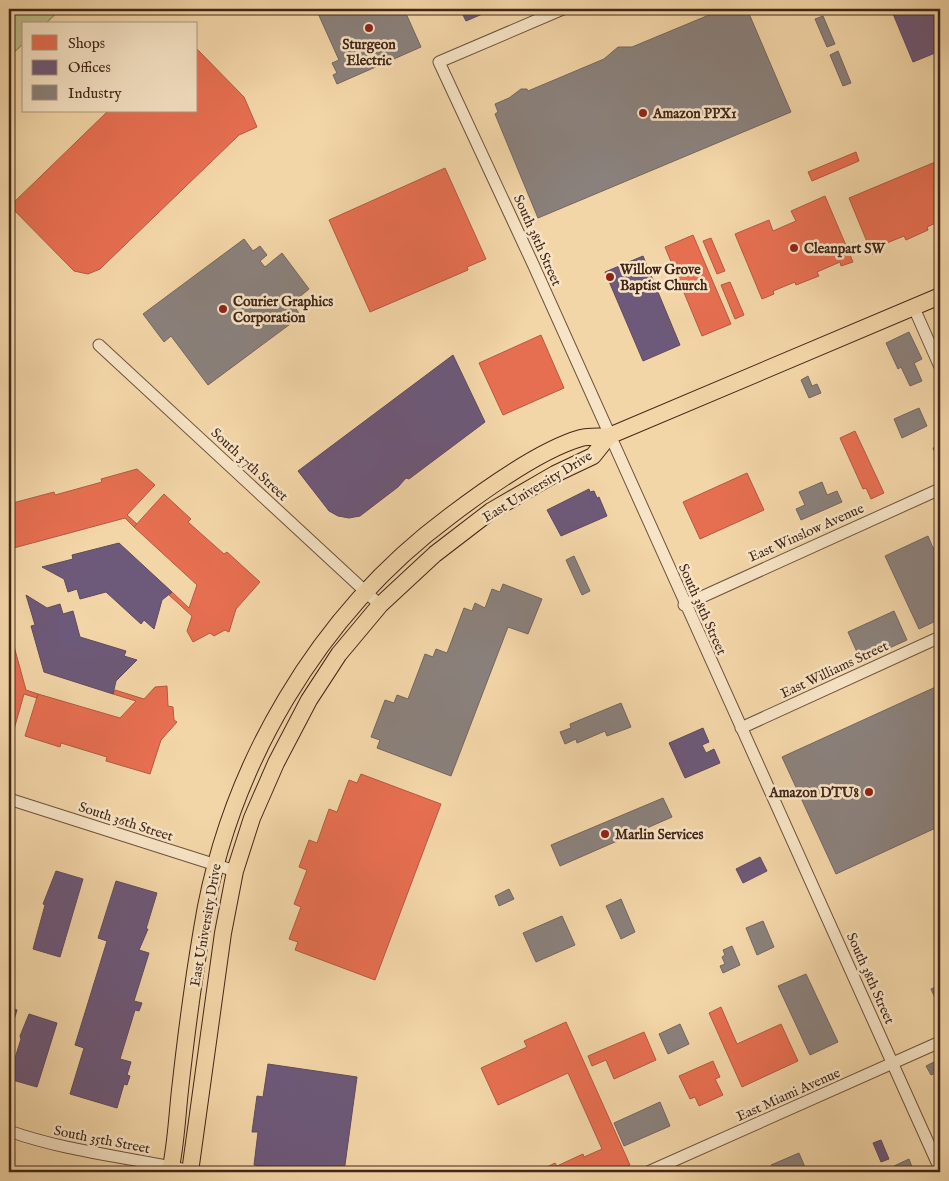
<svg xmlns="http://www.w3.org/2000/svg" width="949" height="1181" viewBox="0 0 949 1181" font-family="'IM FELL English',serif">
	<style>
		.green { fill: #babe88; stroke: #7e7250 }
		.shops { fill: #e76f51; stroke: #b65940 }
		.offices { fill: #6d597a; stroke: #604a5d }
		.industry { fill: #8a817c; stroke: #74665e }
		.lines { fill: none; stroke-linecap: round; stroke-linejoin: round }
		.street-casing { stroke: #6e523c; stroke-width: 13 }
		.primary-casing { stroke: #422618; stroke-width: 18 }
		.street { stroke: #f7e4c6; stroke-width: 11 }
		.primary { stroke: #f3d6a8; stroke-width: 16 }
		.poi-dot { fill: #8f2418; stroke: #f7e4c6; stroke-width: 2 }
		.labels { text-anchor: middle; stroke-width: 5; stroke-linejoin: round; paint-order: stroke }
		.poi-label { font-size: 14px; font-weight: bold; fill: #422618; stroke: #f7e4c6; text-anchor: start }
		.street-label { font-size: 14px; fill: #422618; stroke: #f7e4c6 }
	</style>
	<rect width="100%" height="100%" fill="#f3d6a8"/>
	<filter id="stains"><feTurbulence type="fractalNoise" baseFrequency=".004" numOctaves="4"/><feColorMatrix values="0 0 0 0 .2 0 0 0 0 .09 0 0 0 0 .02 0 0 0 .5 -.17"/></filter>
	<radialGradient id="worn" r=".72"><stop offset=".6" stop-color="#630" stop-opacity="0"/><stop offset="1" stop-color="#630" stop-opacity=".3"/></radialGradient>
	<path class="green" d="M9,9H61L45,24H24V43L9,57Z"/>
	<path class="shops" d="M196,48L244,97L257,127L239,135L100,269L88,274L74,271L10,206L108,111H196Z
		M856,152L859,161L812,181L808,172Z
		M940,160V221L927,227L928,230L906,240L904,236L882,245L884,249L872,254L849,198Z
		M445,168L486,259L467,267L468,270L370,312L329,220Z
		M825,196L853,262L841,266L840,262L817,272L819,276L796,285L795,282L773,291L774,294L762,299L735,234L769,220L773,231L796,221L791,211Z
		M693,235L731,324L702,336L665,247Z
		M711,238L725,271L717,274L703,241Z
		M730,282L744,315L735,319L721,285Z
		M541,335L564,388L503,415L479,363Z
		M855,431L884,493L871,499L866,488L863,489L840,438Z
		M137,469L155,485L127,515L137,524L134,527L125,518L10,549L9,504L54,492L55,495L102,482L101,479Z
		M747,473L764,510L700,539L683,502Z
		M164,494L191,519L188,522L224,554L227,552L260,582L236,609L229,632L225,630L214,636L210,633L193,642L187,631L192,616L169,595L172,592L189,608L197,585L134,527Z
		M9,628L26,690L38,694L37,698L24,694L13,733L9,732Z
		M167,686L168,706L173,707L174,720L177,722L161,740L150,774L106,761L107,757L61,743L60,747L25,736L38,694L120,718L136,701L113,694L115,690L144,699L155,687Z
		M361,774L441,804L375,980L295,950L298,942L289,939L301,907L294,904L307,870L299,867L309,840L317,843L329,809L337,812L349,780L357,783Z
		M721,1007L737,1044L781,1024L798,1061L742,1087L709,1013Z
		M566,1022L630,1165L613,1172H543L546,1171L545,1168L555,1163L557,1166L583,1154L584,1157L602,1149L568,1073L498,1105L481,1068L527,1047L524,1041Z
		M644,1032L656,1060L614,1079L606,1060L592,1066L588,1056Z
		M713,1061L720,1077L715,1079L723,1095L699,1106L695,1097L690,1099L679,1076Z"/>
	<path class="offices" d="M460,9H494L466,21Z
		M891,9H940V51L913,62Z
		M643,256L680,345L643,361L605,272Z
		M453,355L485,422L409,479L406,478L398,487L360,516L349,518L338,516L329,511L298,471Z
		M589,489L590,492L594,491L597,498L599,497L607,516L561,536L547,510Z
		M119,543L172,592L162,600L154,629L144,620L141,624L106,592L80,599L77,589L68,592L64,579L42,567L73,559L72,555Z
		M26,595L47,608L60,604L63,614L73,611L80,637L126,651L124,656L137,660L116,681L113,694L44,672L31,626L35,625Z
		M703,728L709,742L702,745L706,753L714,749L720,763L685,778L669,743Z
		M760,857L767,871L743,883L736,869Z
		M56,871L83,879L60,957L33,949L45,905L43,904Z
		M116,881L157,893L146,929H148L139,950L149,953L134,1001L142,1003L139,1011L135,1010L120,1059L131,1062L127,1075L130,1076L127,1085L124,1084L117,1108L70,1094L84,1048L75,1045L107,941L98,938Z
		M9,1007L17,1010L9,1036Z
		M29,1014L57,1023L37,1087L9,1079L13,1057L15,1058L21,1039L20,1036Z
		M268,1064L357,1077L344,1172H310L254,1165L258,1132H252L257,1096L263,1097Z
		M881,1140L889,1159L881,1162L873,1143Z"/>
	<path class="industry" d="M316,9H404L421,47L337,84L333,75L337,73L332,63L339,60Z
		M715,9H747L791,112L538,218L495,114L498,112L495,104L509,98L521,89H527L528,91L604,59L618,47H632L709,15L708,13Z
		M823,16L835,44L827,47L815,19Z
		M838,51L851,83L843,86L830,55Z
		M244,239L253,251L260,246L267,255L260,261L265,267L282,253L309,289L292,303L301,316L208,385L171,336L164,342L143,314Z
		M909,332L922,359L914,363L922,381L910,386L901,367L898,369L886,343Z
		M808,376L812,386L817,384L821,393L809,398L801,380Z
		M919,408L927,426L902,438L894,419Z
		M940,445V464L933,448Z
		M822,482L827,495L837,491L842,502L801,520L796,509L805,505L799,492Z
		M928,536L933,548L940,545V619L919,629L885,556Z
		M574,556L590,591L582,595L566,560Z
		M503,584L542,599L528,634L508,627L451,776L377,748L380,740L371,737L385,700L394,703L397,695L408,699L425,654L433,657L436,649L447,653L464,608L472,611L475,603L485,608L492,589L500,592Z
		M894,611L907,640L861,661L848,632Z
		M940,685V826L836,874L782,757Z
		M621,703L631,727L607,736L605,731L577,743L576,739L565,744L560,732L571,728L570,724Z
		M663,798L672,817L560,866L551,845Z
		M509,889L514,899L499,906L495,896Z
		M621,899L635,932L621,939L606,906Z
		M562,916L575,945L536,962L523,933Z
		M763,921L774,947L757,955L746,928Z
		M732,946L740,965L723,973L720,966L725,964L722,957L725,955L723,950Z
		M806,974L838,1042L810,1055L778,986Z
		M940,985V1009L931,989Z
		M680,1024L689,1044L668,1054L659,1034Z
		M940,1059V1071L931,1075L926,1066Z
		M660,1102L670,1126L624,1146L614,1123Z
		M799,1153L807,1172H774L771,1165Z
		M909,1159L912,1167L908,1168L910,1172H897L894,1166Z"/>
	<g class="lines">
		<defs>
			<path id="street" d="M563,9L439,62L533,264L940,1169
				M914,308L940,367
				M99,345L380,605
				M684,605L940,489
				M741,728L940,637
				M9,799L235,871
				M9,1131C68,1152 130,1157 191,1171
				M648,1172L940,1042"/>
			<path id="primary" d="M170,1172C176,1145 177,1117 180,1090C186,1036 193,982 202,929C228,767 318,614 450,516C483,491 542,449 581,438C590,436 600,437 609,436L940,296
				M190,1172L223,933L235,871L252,818L276,763L309,700L339,654L380,605L435,554L491,511L555,474L593,456L609,436"/>
		</defs>
		<use href="#street" class="street-casing"/>
		<use href="#primary" class="primary-casing"/>
		<use href="#street" class="street"/>
		<use href="#primary" class="primary"/>
	</g>
	<g class="poi-dot">
		<circle cx="369" cy="28" r="5"/>
		<circle cx="643" cy="113" r="5"/>
		<circle cx="794" cy="248" r="5"/>
		<circle cx="610" cy="277" r="5"/>
		<circle cx="223" cy="309" r="5"/>
		<circle cx="869" cy="792" r="5"/>
		<circle cx="605" cy="834" r="5"/>
	</g>
	<g class="labels">
		<g class="poi-label">
			<text x="369" y="49" text-anchor="middle">Sturgeon<tspan x="369" dy="16">Electric</tspan></text>
			<text x="653" y="118">Amazon PPX1</text>
			<text x="804" y="253">Cleanpart SW</text>
			<text x="620" y="274">Willow Grove<tspan x="620" dy="16">Baptist Church</tspan></text>
			<text x="233" y="306">Courier Graphics<tspan x="233" dy="16">Corporation</tspan></text>
			<text x="859" y="797" text-anchor="end">Amazon DTU8</text>
			<text x="615" y="839">Marlin Services</text>
		</g>
		<g class="street-label">
			<text transform="translate(538 240) rotate(66)" y="5">South 38th Street</text>
			<text transform="translate(250 464) rotate(43)" y="5">South 37th Street</text>
			<text transform="translate(537 486) rotate(-31)" y="5">East University Drive</text>
			<text transform="translate(806 532) rotate(-24)" y="5">East Winslow Avenue</text>
			<text transform="translate(703 609) rotate(66)" y="5">South 38th Street</text>
			<text transform="translate(834 669) rotate(-25)" y="5">East Williams Street</text>
			<text transform="translate(126 821) rotate(18)" y="5">South 36th Street</text>
			<text transform="translate(205 925) rotate(-80)" y="5">East University Drive</text>
			<text transform="translate(871 978) rotate(66)" y="5">South 38th Street</text>
			<text transform="translate(788 1094) rotate(-24)" y="5">East Miami Avenue</text>
			<text transform="translate(102 1139) rotate(11)" y="5">South 35th Street</text>
		</g>
	</g>
	<rect width="949" height="1181" fill="none" stroke="#f3d6a8" stroke-width="30"/>
	<rect x="10" y="10" width="929" height="1161" fill="none" stroke="#422618" stroke-width="2.5"/>
	<rect x="15" y="15" width="919" height="1151" fill="none" stroke="#422618"/>
	<rect x="22" y="22" width="175" height="90" fill="#f7e4c6" stroke="#af9880"/>
	<rect x="32" y="35" width="25" height="15" fill="#e76f51" stroke="#af9880"/>
	<text x="68" y="48" font-size="15" fill="#422618">Shops</text>
	<rect x="32" y="60" width="25" height="15" fill="#6d597a" stroke="#af9880"/>
	<text x="68" y="72" font-size="15" fill="#422618">Offices</text>
	<rect x="32" y="85" width="25" height="15" fill="#8a817c" stroke="#af9880"/>
	<text x="68" y="98" font-size="15" fill="#422618">Industry</text>
	<rect width="100%" height="100%" filter="url(#stains)"/>
	<rect width="100%" height="100%" fill="url(#worn)"/>
</svg>
